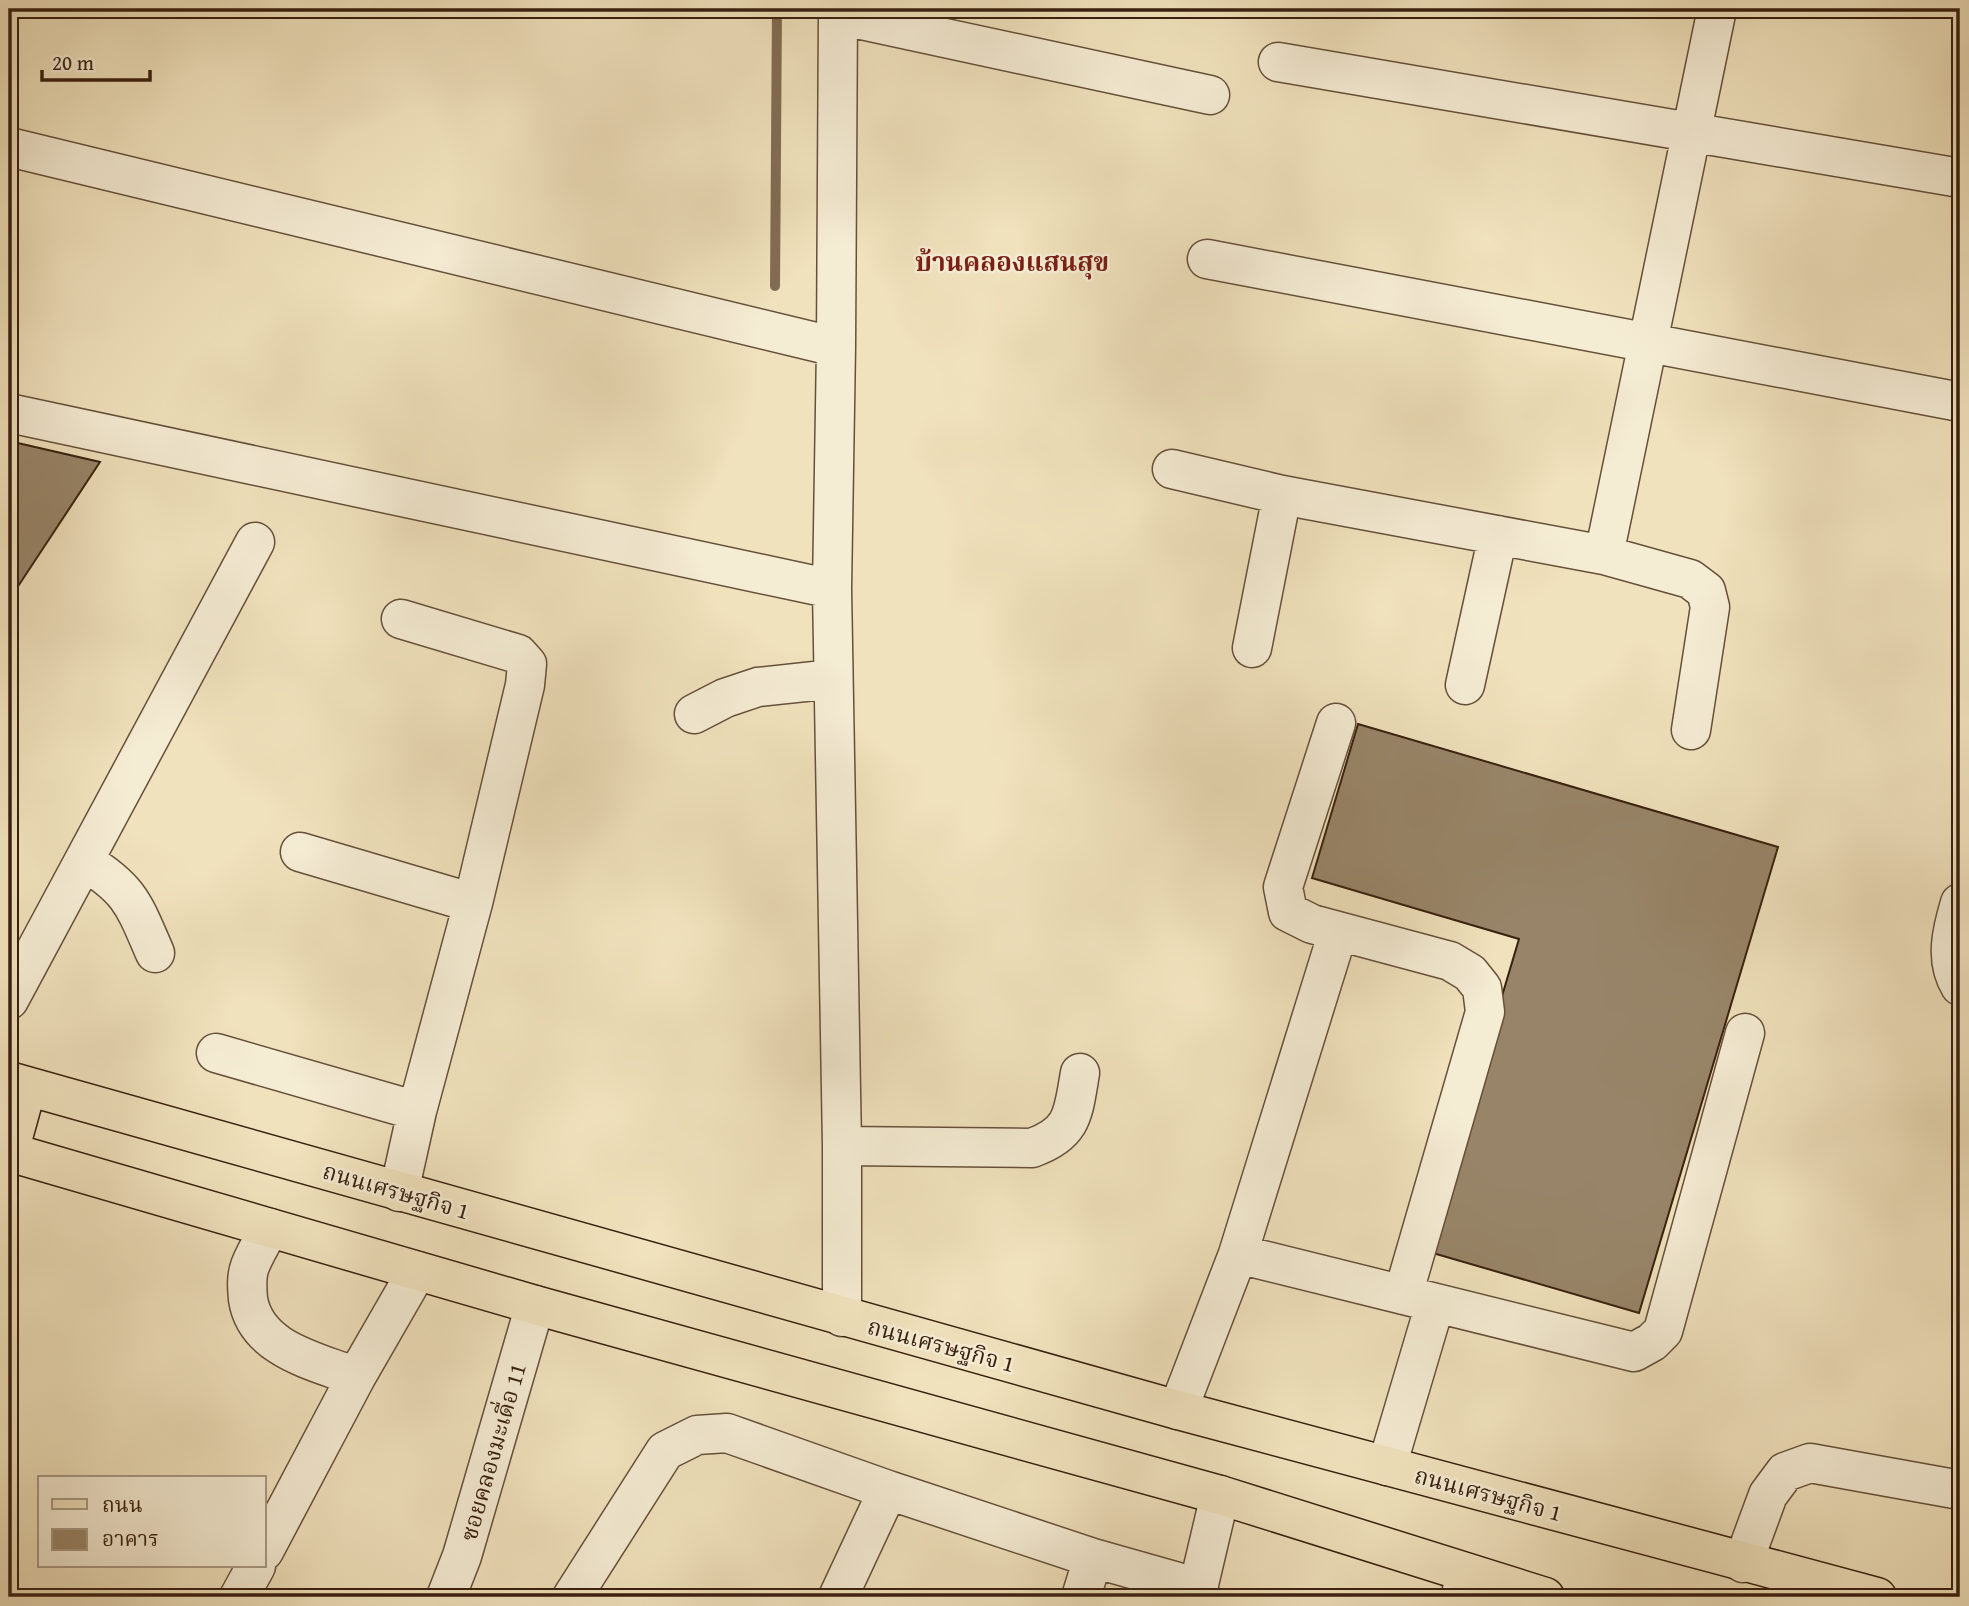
<svg xmlns="http://www.w3.org/2000/svg" width="1969" height="1606" viewBox="0 0 1969 1606" font-family="'Gentium Book Plus','Noto Serif Thai',serif">
	<style>
		.lines { fill: none; stroke-linecap: round; stroke-linejoin: round }
		.stream { stroke: #816d54; stroke-width: 10 }
		.building { fill: #988569; stroke: #38200f; stroke-width: 2 }
		.minor-casing { stroke: #66503a; stroke-width: 41 }
		.major-casing { stroke: #38200f; stroke-width: 41 }
		.minor { stroke: #f5ecd4; stroke-width: 38 }
		.major { stroke: #f0e2bd; stroke-width: 38 }
		.labels { text-anchor: middle; stroke-width: 5; stroke-linejoin: round; paint-order: stroke }
		.street-label { font-size: 23px; fill: #38200f; stroke: #f5ecd4 }
		.quarter-label { font-size: 26px; font-weight: bold; fill: #7a1f14; stroke: #f5ecd4 }
	</style>
	<rect width="100%" height="100%" fill="#f0e2bd"/>
	<filter id="stains"><feTurbulence type="fractalNoise" baseFrequency=".00286" numOctaves="4"/><feColorMatrix values="0 0 0 0 .2 0 0 0 0 .09 0 0 0 0 .02 0 0 0 .5 -.17"/></filter>
	<radialGradient id="worn" r=".72"><stop offset=".6" stop-color="#630" stop-opacity="0"/><stop offset="1" stop-color="#630" stop-opacity=".3"/></radialGradient>
	<g class="lines">
		<path class="stream" d="M775,286L777,9"/>
	</g>
	<path class="building" d="M9,441L100,462L9,600Z
		M1358,724L1778,847L1639,1313L1426,1251L1519,939L1312,878Z"/>
	<g class="lines">
		<defs>
			<path id="minor" d="M838,9L836,347L832,589L842,1146V1317
				M838,15L1210,95
				M1278,62L1960,178
				M9,147L836,347
				M1207,259L1960,402
				M9,413L832,589
				M1172,469L1282,495L1604,555L1717,9
				M1604,555L1690,579L1706,591L1710,607L1691,730
				M1252,648L1282,495
				M1465,685L1498,535
				M694,714L725,698L758,687L833,679
				M1336,723L1283,887L1288,912L1312,924L1450,961L1470,973L1482,988L1485,1012L1403,1295
				M300,852L473,903
				M84,861C131,890 134,905 155,953
				M1960,903C1952,930 1944,960 1960,986
				M9,1000L255,542
				M216,1053L417,1111
				M842,1146L1032,1148C1074,1133 1073,1113 1080,1073
				M399,1192L417,1111L473,903L525,685L527,664L518,654L401,619
				M270,1228C263,1240 255,1253 250,1266C246,1277 247,1288 248,1299C256,1350 316,1361 356,1377
				M1238,1254L1338,932
				M1178,1410L1238,1254L1634,1352L1652,1342L1663,1331L1745,1033
				M1387,1466L1435,1304
				M888,1490L1093,1558
				M264,1551L356,1377L417,1271
				M1743,1563L1768,1495L1785,1472L1810,1463L1960,1490
				M239,1597L256,1566
				M446,1597L462,1556L535,1305
				M572,1597L665,1451L697,1435L727,1433L888,1490L838,1597
				M1081,1597L1093,1558L1199,1588
				M1196,1597L1220,1495
				M1460,1597L1467,1573"/>
			<path id="major" d="M9,1081L1178,1410L1877,1597
				M9,1152L535,1305L1220,1495L1545,1597
				M9,1152L27,1087"/>
		</defs>
		<use href="#minor" class="minor-casing"/>
		<use href="#major" class="major-casing"/>
		<use href="#minor" class="minor"/>
		<use href="#major" class="major"/>
	</g>
	<g class="labels">
		<g class="street-label">
			<text transform="translate(396 1191) rotate(16)" y="8">ถนนเศรษฐกิจ 1</text>
			<text transform="translate(941 1345) rotate(15)" y="8">ถนนเศรษฐกิจ 1</text>
			<text transform="translate(493 1452) rotate(-74)" y="8">ซอยคลองมะเดื่อ 11</text>
			<text transform="translate(1488 1494) rotate(15)" y="8">ถนนเศรษฐกิจ 1</text>
		</g>
		<g class="quarter-label">
			<text x="1012" y="271">บ้านคลองแสนสุข</text>
		</g>
	</g>
	<rect width="1969" height="1606" fill="none" stroke="#f0e2bd" stroke-width="35"/>
	<rect x="10" y="10" width="1948" height="1585" fill="none" stroke="#38200f" stroke-width="3.5"/>
	<rect x="18" y="18" width="1934" height="1571" fill="none" stroke="#38200f" stroke-width="2"/>
	<rect x="38" y="1476" width="228" height="91" fill="#f5ecd4" stroke="#a99a85" stroke-width="2"/>
	<rect x="52" y="1499" width="35" height="10" fill="#f0e2bd" stroke="#a99a85" stroke-width="2"/>
	<text x="102" y="1512" font-size="21" fill="#38200f">ถนน</text>
	<rect x="52" y="1529" width="35" height="21" fill="#988569" stroke="#a99a85" stroke-width="2"/>
	<text x="102" y="1546" font-size="21" fill="#38200f">อาคาร</text>
	<path d="M42 70v10h108v-10" fill="none" stroke="#38200f" stroke-width="3.5"/>
	<text x="52" y="70" font-size="21" fill="#38200f" stroke="#f5ecd4" stroke-width="5" paint-order="stroke">20 m</text>
	<rect width="100%" height="100%" filter="url(#stains)"/>
	<rect width="100%" height="100%" fill="url(#worn)"/>
</svg>
